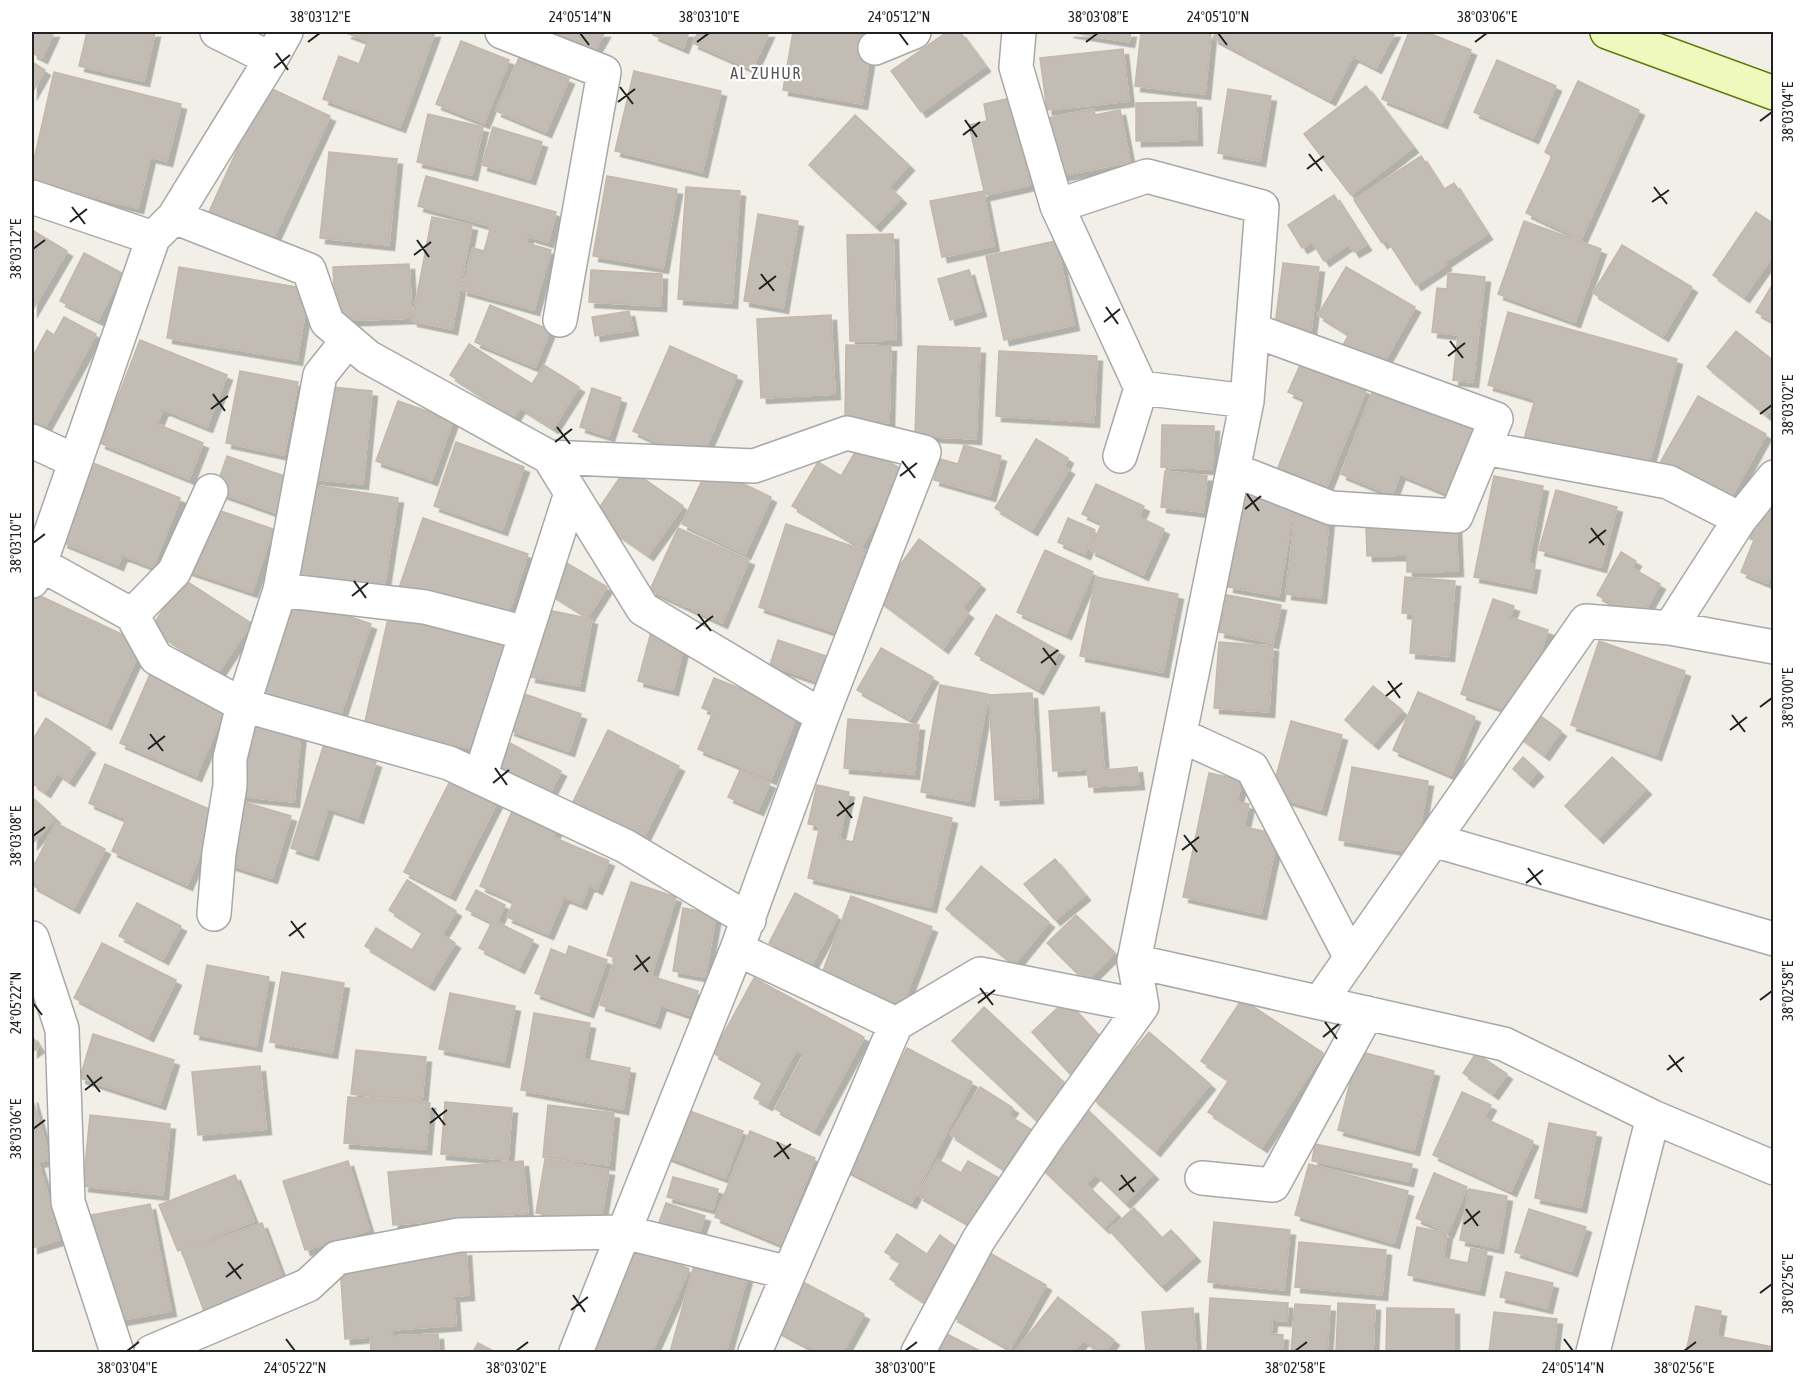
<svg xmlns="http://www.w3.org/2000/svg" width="1805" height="1384" viewBox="0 0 1805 1384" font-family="'Asap Condensed',sans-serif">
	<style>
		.building { fill: #c2bcb4; stroke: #c3b8aa; stroke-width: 1.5; filter: url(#shadow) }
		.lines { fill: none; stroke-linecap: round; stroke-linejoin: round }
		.street-casing { stroke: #a8a8a8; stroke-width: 36 }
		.secondary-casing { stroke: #607907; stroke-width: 36 }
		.street { stroke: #fff; stroke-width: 33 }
		.secondary { stroke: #eff9be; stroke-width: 33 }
		.ticks { fill: none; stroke: #212121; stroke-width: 2 }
		.labels { text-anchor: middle; stroke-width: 4.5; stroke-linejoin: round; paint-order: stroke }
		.neighbourhood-label { font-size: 16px; letter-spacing: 1.5px; fill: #545454; stroke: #fff }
		.neatline { fill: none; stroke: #212121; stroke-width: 2 }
		.ticks-label { font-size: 15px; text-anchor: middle; fill: #212121 }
	</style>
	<defs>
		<filter id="shadow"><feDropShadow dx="5.5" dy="5.5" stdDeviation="0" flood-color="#0004"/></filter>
	</defs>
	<rect width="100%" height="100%" fill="#f1efe8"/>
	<path class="building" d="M32,32H54L42,58L32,53Z
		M87,32H155L144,81L79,66Z
		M347,32H435L400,127L323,99L339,56L359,64L368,41L346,33Z
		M555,32H605L593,53Z
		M655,32H689L683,48L653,35Z
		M698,32H769L752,69L693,43Z
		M793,32H848L873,36L862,104L783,90Z
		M947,32H960L985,66L921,112L891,71Z
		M1068,32H1131L1129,42Z
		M1141,32H1191L1211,34L1205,94L1135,86Z
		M1216,32H1395L1376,68L1353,56L1330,100L1213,38Z
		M1409,32H1426L1471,50L1442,123L1382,99Z
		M461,41L509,60L484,123L436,104Z
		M1123,49L1129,101L1047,110L1040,58Z
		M519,58L569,79L546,132L496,111Z
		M1497,60L1556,86L1533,138L1474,112Z
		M32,62L45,70L32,93Z
		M634,71L721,91L702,172L615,151Z
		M54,72L181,104L167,161L150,157L138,208L32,182V168Z
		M1578,81L1639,110L1581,239L1526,213L1552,156L1545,152Z
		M266,86L330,116L269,248L208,214Z
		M1366,86L1413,147L1351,195L1304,134Z
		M1228,89L1271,96L1260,161L1218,153Z
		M1011,98L1030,185L985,195L969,125L987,121L984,104Z
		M1196,102L1197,140L1136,141V103Z
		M1094,109L1095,115L1120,110L1130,162L1059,176L1048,118Z
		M428,114L483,127L472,175L417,162Z
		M855,115L909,165L889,187L901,198L875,226L809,165Z
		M493,127L542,142L530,179L482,165Z
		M329,152L397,159L389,245L320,238Z
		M1421,156L1443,190L1454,183L1487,234L1445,262L1446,265L1416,285L1387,240L1382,243L1354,200Z
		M426,176L556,212L548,242L528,236L526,243L551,250L534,310L462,290L473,248L484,251L491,226L418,206Z
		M607,176L677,189L663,268L593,256Z
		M686,187L740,191L732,303L678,299Z
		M983,191L994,246L942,257L930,201Z
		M1334,195L1366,245L1354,252L1349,244L1324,261L1312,242L1302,248L1288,225Z
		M1756,212L1774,224V254L1744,297L1713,275Z
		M758,214L798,221L783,308L744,301Z
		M432,217L472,225L452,329L412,321Z
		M1524,221L1601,249L1575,322L1498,294Z
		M32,230L67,251L32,311Z
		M893,234L896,340L850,341L847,235Z
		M1056,241L1074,325L1004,340L986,256Z
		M1622,245L1692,287L1663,336L1593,293Z
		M84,253L122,273L98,320L60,301Z
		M1283,263L1319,267L1311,330L1275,325Z
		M409,264L412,318L336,321L333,267Z
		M179,267L309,289L297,360L167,338Z
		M1346,267L1415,307L1380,369L1342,347L1349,334L1318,315Z
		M591,270L662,274L661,306L589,302Z
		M969,270L981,311L950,320L938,279Z
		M1448,273L1485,277L1473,382L1453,380L1458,335L1432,332L1437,288L1447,289Z
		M1774,282V322L1756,312Z
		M490,305L550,330L535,367L475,342Z
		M629,311L633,330L595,336L592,317Z
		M1508,312L1677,359L1646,473L1524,439L1535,399L1488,385Z
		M831,315L835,394L761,398L757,319Z
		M64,317L96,334L40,436L32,431V358L47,330L54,335Z
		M1736,331L1774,361V406L1766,415L1707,367Z
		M140,340L227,375L207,427L163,409L157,424L203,443L189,479L100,443Z
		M469,344L532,384L544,365L579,387L553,428L520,407L509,425L483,409L488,400L450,375Z
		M846,345L891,346L889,423L845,421Z
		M670,346L737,376L700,461L633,431Z
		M918,346L980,348L976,439L915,436Z
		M999,351L1097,356L1094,422L996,416Z
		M1301,363L1366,390L1321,500L1273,480L1305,399L1288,392Z
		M240,371L298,382L284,455L226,443Z
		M321,386L372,391L363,484L312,479Z
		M592,388L621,398L609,436L580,427Z
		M1373,390L1486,434L1477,457L1463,452L1449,494L1400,474L1392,495L1341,474Z
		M1698,396L1766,434L1726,507L1657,468Z
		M398,401L453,420L432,480L376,461Z
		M1162,425L1214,426L1212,469L1161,467Z
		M1036,439L1068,458L1064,466L1069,469L1032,530L995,508Z
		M456,442L524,467L502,530L434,506Z
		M860,444L906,472L861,547L792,506L818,462L841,476Z
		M964,445L1001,456L990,496L934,480L940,459L958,464Z
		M227,456L290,478L277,513L215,491Z
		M93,463L180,498L153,567L122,555L118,565L62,542Z
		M627,467L683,506L648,555L593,517Z
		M708,467L771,497L745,554L682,524Z
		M1165,471L1207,476L1203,512L1161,507Z
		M1494,476L1543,486L1528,564L1535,565L1531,588L1474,577Z
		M307,484L398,498L384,588L294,575Z
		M1096,484L1144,506L1139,517L1164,529L1143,575L1090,550L1102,523L1082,514Z
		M1556,490L1617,507L1601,567L1539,550Z
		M1244,496L1294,505L1279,596L1228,587Z
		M1764,506L1774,510V566L1767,583L1741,572L1754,540L1750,539Z
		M209,507L273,529L252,592L187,570Z
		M1295,515L1329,519L1321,598L1286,594Z
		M423,518L528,554L507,617L399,588Z
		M1068,518L1095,530L1085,554L1058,542Z
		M786,524L867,551L841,634L759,607Z
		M1456,524L1458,571L1407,572V555L1367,556L1366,527Z
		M678,528L749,560L722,623L650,590Z
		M919,539L980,584L962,608L968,613L943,648L876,598Z
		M1045,550L1093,572L1066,634L1017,612Z
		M1621,552L1636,561L1632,568L1660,584L1640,619L1597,595Z
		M565,562L607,587L588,617L547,591Z
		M1096,577L1178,594L1163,672L1080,656Z
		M1405,577L1455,581L1449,656L1410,653L1413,614L1402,613Z
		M183,579L251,623L218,673L151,628Z
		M34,593L143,644L106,724L32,689V598Z
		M1227,595L1281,605L1273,643L1219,632Z
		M291,596L371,624L338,722L261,697Z
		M1493,599L1514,606L1510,617L1548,630L1532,678L1524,676L1512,712L1461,694Z
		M543,609L592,619L579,686L530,677Z
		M389,614L507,640L482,750L364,726Z
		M996,615L1059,651L1038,689L975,654Z
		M651,632L685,641L673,690L638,681Z
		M778,640L835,659L826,684L770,665Z
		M1599,641L1685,671L1656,755L1571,725Z
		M1219,642L1273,646L1269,712L1214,708Z
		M881,648L933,677L910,719L857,690Z
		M150,674L226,707L196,776L120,743Z
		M714,678L798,712L771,779L698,749L713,712L702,708Z
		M940,685L988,694L969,801L921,792Z
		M1373,686L1402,710L1373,744L1345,720Z
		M1418,692L1475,717L1451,775L1393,750Z
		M522,693L581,714L569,751L509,730Z
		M1032,693L1038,798L995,800L989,695Z
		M1099,707L1104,770L1137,767L1139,784L1089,787L1087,769L1053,771L1049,711Z
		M1534,711L1561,731L1544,755L1516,734Z
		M46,718L90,748L69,781L57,773L45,792L32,783V741Z
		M848,719L919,725L914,774L844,768Z
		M1291,721L1342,735L1321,810L1271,795Z
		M247,725L301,731L294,802L239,796Z
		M608,730L679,766L642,841L571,806Z
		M510,743L561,771L549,795L497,767Z
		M324,744L376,762L358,818L328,808L313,855L291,848Z
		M1523,757L1538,771L1528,782L1513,769Z
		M1612,757L1646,789L1598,838L1565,806Z
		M105,764L218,813L187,885L112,851L126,819L89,803Z
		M1352,767L1428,781L1416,853L1339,840Z
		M740,770L770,783L758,810L728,797Z
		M1209,773L1242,780L1237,802L1249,804L1244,827L1278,834L1261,914L1183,897Z
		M451,779L497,802L450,895L404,872Z
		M817,785L849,792L839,839L853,842L864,797L952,818L931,907L808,878L820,826L808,824Z
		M32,797L55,818L32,844Z
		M244,802L291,816L272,878L225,863Z
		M513,809L557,828L553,837L609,861L597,889L589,885L581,904L564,897L548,934L507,917L514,901L480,886Z
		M56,823L105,849L74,908L32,885V869Z
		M1055,859L1085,895L1055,920L1024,884Z
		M981,866L1049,922L1014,965L946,909Z
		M407,880L456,911L442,934L455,943L429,985L365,946L376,928L412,950L423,932L389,910Z
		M631,882L676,897L651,976L698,991L690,1015L661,1005L655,1023L600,1005L615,958L607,955Z
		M476,890L505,905L497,922L533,940L519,968L479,948L492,922L466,909Z
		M795,893L838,916L811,966L769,943Z
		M851,896L932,927L902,1006L821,976Z
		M137,903L181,926L163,959L119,936Z
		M683,908L716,914L705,977L673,971Z
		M1076,915L1115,953L1086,982L1047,943Z
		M102,943L176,980L148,1036L74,998Z
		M569,946L607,960L588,1012L535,993L551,949L566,955Z
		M207,965L269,977L256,1046L194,1034Z
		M282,972L344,983L332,1053L270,1042Z
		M754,978L864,1037L814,1130L775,1109L804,1054L796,1050L767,1105L754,1098L763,1081L713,1053Z
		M450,993L515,1006L504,1062L439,1049Z
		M1242,999L1323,1053L1262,1147L1208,1112L1229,1080L1201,1061Z
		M1066,1000L1105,1042L1070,1074L1032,1032Z
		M984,1007L1072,1090L1040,1124L952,1041Z
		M534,1013L590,1023L583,1059L630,1068L623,1109L521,1090Z
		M1149,1032L1210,1084L1155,1151L1093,1099Z
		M93,1034L174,1060L160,1104L80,1078Z
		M32,1036L39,1047L32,1052Z
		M907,1048L972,1082L911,1203L845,1169Z
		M356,1050L426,1057L422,1101L351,1094Z
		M1358,1051L1434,1071L1414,1150L1338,1130Z
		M1476,1053L1507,1074L1493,1094L1463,1073Z
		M260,1066L266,1129L198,1135L192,1072Z
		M980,1087L1013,1108L1008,1115L1032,1130L1006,1170L950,1134Z
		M1462,1092L1491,1105L1484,1118L1533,1141L1511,1191L1433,1155Z
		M32,1097L50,1159L38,1162L61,1239L32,1248Z
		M348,1097L430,1103L426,1149L344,1143Z
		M445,1102L512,1108L508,1160L441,1154Z
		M548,1105L614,1113L609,1165L543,1157Z
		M682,1108L743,1131L725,1178L664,1155Z
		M1088,1110L1153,1174L1125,1203L1095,1174L1086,1184L1117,1214L1104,1228L1037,1164Z
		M90,1115L170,1124L163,1195L83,1186Z
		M1549,1123L1596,1132L1581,1207L1535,1198Z
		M750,1131L815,1158L781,1244L715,1217Z
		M1315,1144L1412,1164L1408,1181L1312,1161Z
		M545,1159L609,1170L600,1224L536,1213Z
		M938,1160L961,1173L968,1161L999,1178L973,1226L918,1195Z
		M348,1161L369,1230L305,1250L283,1181Z
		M523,1161L528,1213L393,1225L388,1172Z
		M1309,1164L1408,1191L1394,1243L1295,1215Z
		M1434,1173L1467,1187L1448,1232L1416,1218Z
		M235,1175L254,1221L178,1251L159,1205Z
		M673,1177L718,1189L713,1209L667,1197Z
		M1469,1189L1507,1196L1498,1248L1460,1240Z
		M666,1203L705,1216L697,1239L658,1225Z
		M150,1204L171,1311L111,1322L91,1215Z
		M1134,1208L1162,1238L1171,1230L1195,1256L1161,1286L1109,1230Z
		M1529,1209L1586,1227L1572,1271L1515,1252Z
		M1214,1222L1290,1230L1284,1290L1208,1282Z
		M262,1223L284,1282L204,1311L182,1252Z
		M1417,1227L1447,1233L1443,1258L1468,1263L1471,1248L1487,1251L1479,1290L1408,1275Z
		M897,1234L927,1254L940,1235L959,1249L923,1301L890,1279L901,1262L885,1252Z
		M626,1241L689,1269L652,1352H577Z
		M1299,1242L1386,1250L1382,1295L1295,1287Z
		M466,1250L469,1295L454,1296L456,1325L392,1330V1336L438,1334L439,1352H371L370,1337L345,1339L340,1265Z
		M988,1252L1046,1285L1010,1349L952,1316Z
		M695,1262L747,1277L726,1352H670Z
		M1506,1272L1553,1283L1547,1308L1500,1297Z
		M799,1280L864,1314L843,1352H818L773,1328Z
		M1058,1297L1114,1340L1105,1352H1100L1083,1340L1073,1352H1015Z
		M1210,1298L1288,1303L1287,1321L1272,1320L1271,1334L1283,1335L1282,1352H1207Z
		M1338,1303L1375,1305L1373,1352H1336Z
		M1295,1304L1330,1306L1327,1352H1291Z
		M1696,1306L1721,1311L1717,1336L1774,1347V1352H1686Z
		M1193,1308L1196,1352H1146L1142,1312Z
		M1387,1308L1454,1309V1352H1386Z
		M1494,1312L1557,1319L1553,1352H1489Z
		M941,1331L982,1352H930Z
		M478,1343L495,1352H473Z"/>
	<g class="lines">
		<defs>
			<path id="street" d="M217,32L271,59
				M502,32L604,72L560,320
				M1019,32L1016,67L1057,206L1141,388L1120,456
				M875,48L914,32
				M32,197L153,238
				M174,217L309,270L327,322L368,357L549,457L754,466L847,433L924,452L822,716L737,949L576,1352
				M1141,388L1247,401
				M32,441L75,461
				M1484,448L1668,482L1740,519
				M549,457L643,609L822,716
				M1234,470L1331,508L1456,516L1496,419L1253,330
				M40,564L132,615L156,658L243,705L449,763L625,846L749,920
				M32,581L40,564L153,238L174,217L271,59L286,32
				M280,590L425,607L526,633
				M132,615L174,572L211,491
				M1670,628L1740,519L1774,477
				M1180,735L1252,768L1351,958
				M480,777L571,493
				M1433,840L1774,939
				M214,914L219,853L230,786V758L243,705L280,590L320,375L348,340
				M32,938L62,1029L68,1202L117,1352
				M737,949L896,1024
				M1134,961L1504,1044L1653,1117L1774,1168
				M1320,1002L1586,621L1670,628L1774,647
				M1202,1178L1273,1185L1367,1013
				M151,1352L308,1285L337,1258L459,1235L624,1232L789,1273
				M755,1352L896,1024L980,974L1142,1006
				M918,1352L979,1239L1047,1138L1142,1006L1134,961L1247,401L1262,207L1147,176L1057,206
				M1593,1352L1653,1117"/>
			<path id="secondary" d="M1607,32L1774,93"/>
		</defs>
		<use href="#street" class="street-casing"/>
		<use href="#secondary" class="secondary-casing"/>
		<use href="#street" class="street"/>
		<use href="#secondary" class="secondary"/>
	</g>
	<path class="ticks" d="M580,33L589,45M899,33L908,45M1218,33L1227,45M308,42L320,33M697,42L709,33M1086,42L1098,33M1475,42L1487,33M276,53L288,70M274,68L290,55M620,87L633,104M618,102L635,89M965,120L977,137M1760,121L1772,112M963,135L980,122M1309,154L1322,171M1307,169L1324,156M1654,187L1667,204M1652,202L1669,190M72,207L85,224M70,222L87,209M417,240L429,257M33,249L45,240M414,255L431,242M761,274L774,291M759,289L776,276M1106,307L1118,324M1104,322L1120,309M1450,341L1463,358M1448,356L1465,343M213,394L225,411M211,409L228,396M1760,414L1772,405M557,427L570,444M555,442L572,429M902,461L915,478M900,476L917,463M1247,494L1259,511M1245,509L1261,496M1591,528L1604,545M33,543L45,534M1589,543L1606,530M354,581L366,598M352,596L368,583M698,614L711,631M696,629L713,616M1043,648L1056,665M1041,663L1058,650M1388,681L1400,698M1386,696L1402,683M1760,707L1772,698M1732,715L1745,732M1730,730L1747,717M150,734L163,751M148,749L165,736M495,768L507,785M493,783L509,770M839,801L852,818M837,816L854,803M1184,835L1197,852M33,836L45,827M1182,850L1199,837M1528,868L1541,885M1526,883L1543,870M291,921L304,938M289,936L306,923M636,955L648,972M634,970L650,957M980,988L993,1005M1760,1000L1772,991M33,1003L42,1015M978,1003L995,990M1325,1022L1337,1039M1323,1037L1339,1024M1669,1055L1682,1072M1667,1070L1684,1057M87,1075L100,1092M85,1090L102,1077M432,1108L445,1125M430,1123L447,1110M33,1129L45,1120M777,1142L789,1159M774,1157L791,1144M1121,1175L1134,1192M1119,1190L1136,1177M1466,1209L1478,1226M1464,1224L1480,1211M228,1262L241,1279M226,1277L243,1264M1760,1293L1772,1284M573,1295L585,1312M571,1310L588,1297M286,1339L295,1351M1564,1339L1573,1351M127,1351L139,1342M516,1351L528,1342M905,1351L917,1342M1295,1351L1307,1342M1684,1351L1696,1342"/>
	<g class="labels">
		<g class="neighbourhood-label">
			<text x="766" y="79">AL ZUHUR</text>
		</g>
	</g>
	<rect width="1805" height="1384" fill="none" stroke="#ffffff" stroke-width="66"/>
	<rect x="33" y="33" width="1739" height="1318" class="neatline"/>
	<g class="ticks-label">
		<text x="320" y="22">38°03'12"E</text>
		<text x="580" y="22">24°05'14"N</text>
		<text x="709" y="22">38°03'10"E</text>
		<text x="899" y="22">24°05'12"N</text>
		<text x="1098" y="22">38°03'08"E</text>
		<text x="1218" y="22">24°05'10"N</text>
		<text x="1487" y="22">38°03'06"E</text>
		<text transform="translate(1788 112) rotate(-90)" y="5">38°03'04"E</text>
		<text transform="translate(16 249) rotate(-90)" y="5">38°03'12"E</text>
		<text transform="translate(1788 405) rotate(-90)" y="5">38°03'02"E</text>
		<text transform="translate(16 543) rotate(-90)" y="5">38°03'10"E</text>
		<text transform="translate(1788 698) rotate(-90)" y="5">38°03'00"E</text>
		<text transform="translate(16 836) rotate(-90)" y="5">38°03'08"E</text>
		<text transform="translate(1788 991) rotate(-90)" y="5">38°02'58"E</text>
		<text transform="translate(16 1003) rotate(-90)" y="5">24°05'22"N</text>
		<text transform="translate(16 1129) rotate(-90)" y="5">38°03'06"E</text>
		<text transform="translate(1788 1284) rotate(-90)" y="5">38°02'56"E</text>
		<text x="127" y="1373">38°03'04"E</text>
		<text x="295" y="1373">24°05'22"N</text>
		<text x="516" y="1373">38°03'02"E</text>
		<text x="905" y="1373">38°03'00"E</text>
		<text x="1295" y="1373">38°02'58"E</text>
		<text x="1573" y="1373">24°05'14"N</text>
		<text x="1684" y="1373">38°02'56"E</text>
	</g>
</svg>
